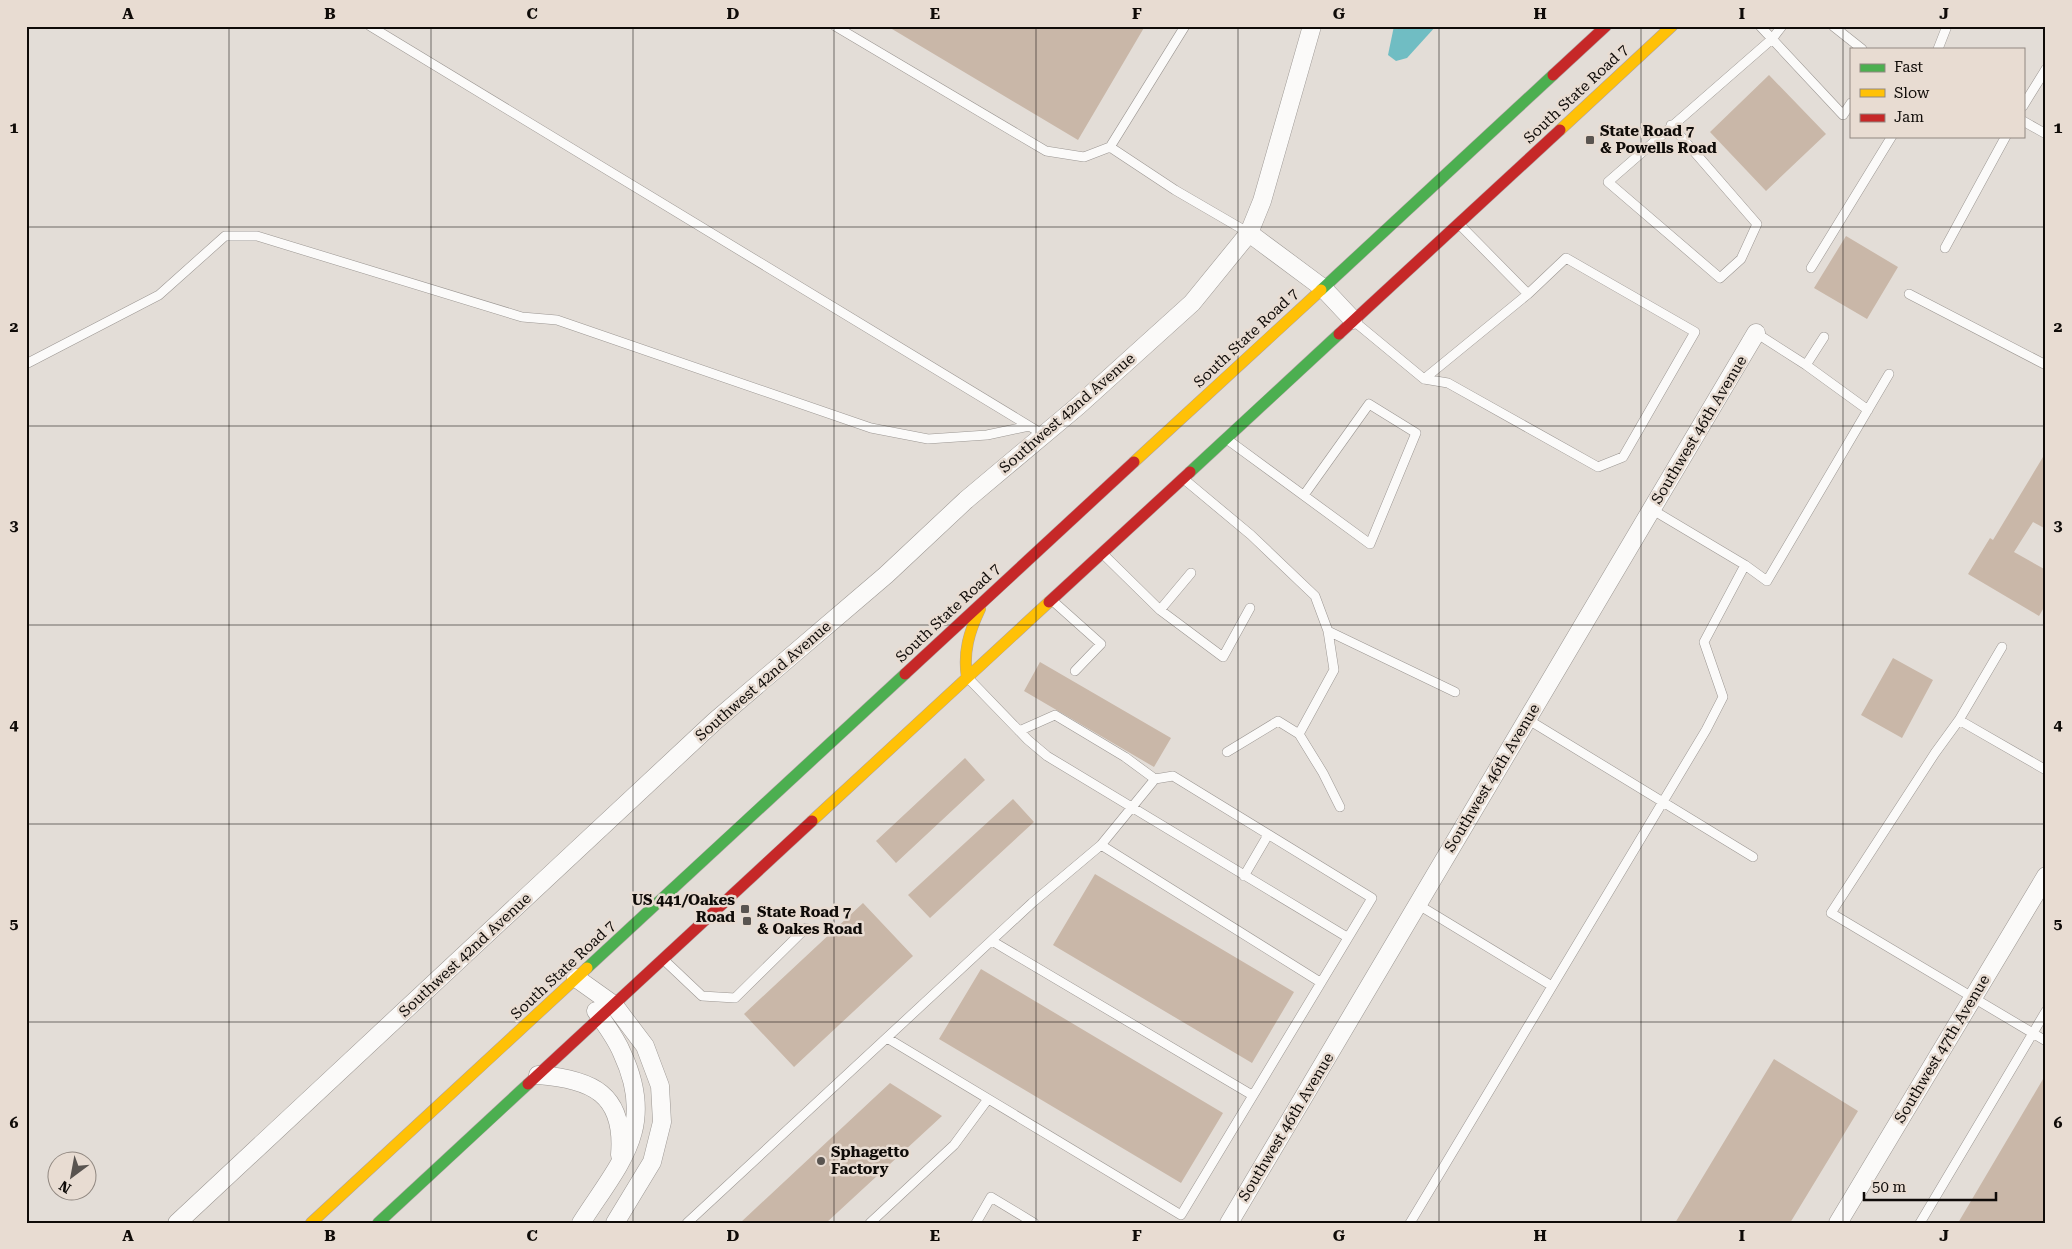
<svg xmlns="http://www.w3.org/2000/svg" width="2072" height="1249" viewBox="0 0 2072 1249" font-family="'Roboto Serif',serif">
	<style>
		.water { fill: #70bdc3 }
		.building { fill: #c9b7a8 }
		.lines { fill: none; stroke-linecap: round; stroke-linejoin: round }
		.lane-casing { stroke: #9b9692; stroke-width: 10 }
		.street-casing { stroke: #9b9692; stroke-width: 19 }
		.fast-casing { stroke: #afa2a3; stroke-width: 12 }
		.slow-casing { stroke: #afa2a3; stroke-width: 12 }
		.jam-casing { stroke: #afa2a3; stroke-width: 12 }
		.lane { stroke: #fbfaf9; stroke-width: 9 }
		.street { stroke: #fbfaf9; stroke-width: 18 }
		.fast { stroke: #4caf50; stroke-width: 11 }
		.slow { stroke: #ffc107; stroke-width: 11 }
		.jam { stroke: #c62828; stroke-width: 11 }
		.grid { fill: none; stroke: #0f0b08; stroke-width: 1; stroke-opacity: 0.55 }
		.poi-dot { fill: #595450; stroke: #e8dcd2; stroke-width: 2 }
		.labels { text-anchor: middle; stroke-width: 5; stroke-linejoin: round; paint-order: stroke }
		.street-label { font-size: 15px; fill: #0f0b08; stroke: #e8dcd2 }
		.poi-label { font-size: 15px; font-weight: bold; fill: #0f0b08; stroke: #e8dcd2; text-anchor: start }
		.neatline { fill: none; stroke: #0f0b08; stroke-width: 2 }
		.grid-label { font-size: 16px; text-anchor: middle; font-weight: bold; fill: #0f0b08 }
	</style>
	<rect width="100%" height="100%" fill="#e3ddd7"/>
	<path class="water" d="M1394,26H1436L1407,58L1396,61L1388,55Z"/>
	<path class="building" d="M887,26H1145L1078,140Z
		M1769,75L1826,134L1766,191L1710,132Z
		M1846,236L1898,267L1867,319L1814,288Z
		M2046,452V529L2033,522L2014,552L2046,570V604L2039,616L1968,574L1990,538L1993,540Z
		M1893,658L1933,680L1902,738L1861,715Z
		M1040,662L1171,738L1154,767L1024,691Z
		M965,758L985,780L896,863L876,841Z
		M1013,799L1034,822L930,918L908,895Z
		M1095,874L1294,992L1252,1063L1053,945Z
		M863,903L913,956L794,1067L744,1014Z
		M981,969L1223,1113L1181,1183L939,1039Z
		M1774,1059L1858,1111L1790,1223H1675Z
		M2046,1074V1223H1958Z
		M890,1083L942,1116L826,1223H740Z"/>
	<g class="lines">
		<defs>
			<path id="lane" d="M370,26L1044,435
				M835,26L1046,151L1084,157L1110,147
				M1185,26L1110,147L1175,190L1249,233
				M1760,26L1843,115L1851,103
				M1833,26L1862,49
				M1938,49L1947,26
				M2023,106L2046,69
				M2023,121L2046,134
				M1671,125L1757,224L1741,259L1720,278L1608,182L1772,39L1782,26
				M1945,248L2006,136
				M1811,268L1892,136
				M1909,294L2046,365
				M1355,322L1424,379L1528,294
				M1756,333L1806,365
				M1824,337L1806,365L1868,410
				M26,364L159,295L225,236H257L522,317L557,320L871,428L928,439L987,435L1029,426
				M1424,379L1448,383L1598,467L1623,457L1695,332L1566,258L1528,294L1461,226
				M1228,440L1370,544L1416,433L1369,404L1304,495
				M1185,480L1251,535L1315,596L1328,631L1334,670L1299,734L1323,773L1340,807
				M1651,509L1745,565
				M1104,555L1160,610L1223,657L1250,608
				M1054,602L1101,644L1075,671
				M1160,610L1191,573
				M1328,631L1455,692
				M969,679L1028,740L1047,756L1347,937
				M1527,719L1753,857
				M1959,720L2002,647
				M1019,731L1055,715L1125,757L1155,779
				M1227,752L1278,721L1299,734
				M2046,770L1959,720L1935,753L1831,913L2046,1041
				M1101,845L1320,982
				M1244,876L1268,835
				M1417,904L1552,986
				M992,941L1252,1095
				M665,961L702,996L735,998L806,928
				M687,1223L1032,903L1101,845L1155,779L1173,776L1372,898L1181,1215L887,1038
				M870,1223L954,1145L988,1099
				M976,1223L991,1197L1034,1223
				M1410,1223L1706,730L1723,697L1704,642L1745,565L1767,581L1889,374
				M1920,1223L2046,1011"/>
			<path id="street" d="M1249,233L1262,201L1312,26
				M576,978L614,1005L645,1046L660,1086L662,1122L652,1162L615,1223
				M538,1075C592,1079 625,1094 620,1155
				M177,1223L715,721L886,575L966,500L1078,406L1192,303L1249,233L1323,288L1353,320
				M581,1223C620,1162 657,1128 622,1053C616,1038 605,1024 596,1011
				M1229,1223L1756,333
				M1838,1223L2046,876"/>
			<path id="fast" d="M1321,290L1553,75
				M1190,472L1339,334
				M587,968L905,674
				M378,1223L528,1084"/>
			<path id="slow" d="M1560,130L1672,26
				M1134,462L1321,290
				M967,678C963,652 969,632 980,609
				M812,821L1049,602
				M311,1223L587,968"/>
			<path id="jam" d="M1553,75L1606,26
				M1339,334L1560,130
				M1049,602L1190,472
				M905,674L1134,462
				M528,1084L812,821"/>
		</defs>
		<use href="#lane" class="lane-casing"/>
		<use href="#street" class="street-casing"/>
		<use href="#fast" class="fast-casing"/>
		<use href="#slow" class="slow-casing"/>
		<use href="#jam" class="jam-casing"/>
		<use href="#lane" class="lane"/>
		<use href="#street" class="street"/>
		<use href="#fast" class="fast"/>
		<use href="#slow" class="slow"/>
		<use href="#jam" class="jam"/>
	</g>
	<path class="grid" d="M229,26V1223M431,26V1223M633,26V1223M834,26V1223M1036,26V1223M1238,26V1223M1439,26V1223M1641,26V1223M1843,26V1223M26,227H2046M26,426H2046M26,625H2046M26,824H2046M26,1022H2046"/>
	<g class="poi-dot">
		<rect x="1585" y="135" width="10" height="10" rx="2.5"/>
		<rect x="740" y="904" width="10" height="10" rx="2.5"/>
		<rect x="742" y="916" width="10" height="10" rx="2.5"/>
		<circle cx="821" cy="1161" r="5"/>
	</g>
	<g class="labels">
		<g class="street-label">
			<text transform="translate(1576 94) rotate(-43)" y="5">South State Road 7</text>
			<text transform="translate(1246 338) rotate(-43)" y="5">South State Road 7</text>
			<text transform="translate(1067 413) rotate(-41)" y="5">Southwest 42nd Avenue</text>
			<text transform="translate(1699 430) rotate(-59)" y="5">Southwest 46th Avenue</text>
			<text transform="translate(948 613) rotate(-43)" y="5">South State Road 7</text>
			<text transform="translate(763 681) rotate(-41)" y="5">Southwest 42nd Avenue</text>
			<text transform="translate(1492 778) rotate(-59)" y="5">Southwest 46th Avenue</text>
			<text transform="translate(465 955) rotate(-43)" y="5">Southwest 42nd Avenue</text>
			<text transform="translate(563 970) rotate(-43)" y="5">South State Road 7</text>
			<text transform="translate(1942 1049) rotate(-59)" y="5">Southwest 47th Avenue</text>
			<text transform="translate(1286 1127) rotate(-59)" y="5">Southwest 46th Avenue</text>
		</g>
		<g class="poi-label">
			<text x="1600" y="136">State Road 7<tspan x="1600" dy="17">&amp; Powells Road</tspan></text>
			<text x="735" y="905" text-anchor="end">US 441/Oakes<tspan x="735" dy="17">Road</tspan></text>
			<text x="757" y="917">State Road 7<tspan x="757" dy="17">&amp; Oakes Road</tspan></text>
			<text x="831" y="1157">Sphagetto<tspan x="831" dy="17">Factory</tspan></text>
		</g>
	</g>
	<rect width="2072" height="1249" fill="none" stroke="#e8dcd2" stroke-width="55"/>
	<rect x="1850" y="48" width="175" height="90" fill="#e8dcd2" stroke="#918881"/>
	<rect x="1860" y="64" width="25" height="8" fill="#4caf50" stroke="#918881"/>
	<text x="1894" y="72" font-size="15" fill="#0f0b08">Fast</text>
	<rect x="1860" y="89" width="25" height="8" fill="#ffc107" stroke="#918881"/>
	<text x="1894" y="98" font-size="15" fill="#0f0b08">Slow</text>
	<rect x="1860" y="114" width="25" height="8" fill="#c62828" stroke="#918881"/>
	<text x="1894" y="122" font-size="15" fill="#0f0b08">Jam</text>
	<g transform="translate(72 1176) rotate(212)"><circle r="24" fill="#e8dcd2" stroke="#918881"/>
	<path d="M0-4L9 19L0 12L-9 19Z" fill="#595450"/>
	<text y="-8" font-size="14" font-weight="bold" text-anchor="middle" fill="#0f0b08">N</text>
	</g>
	<path d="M1864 1192v8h132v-8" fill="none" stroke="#0f0b08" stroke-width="2.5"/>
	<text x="1872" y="1192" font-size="15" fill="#0f0b08" stroke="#e8dcd2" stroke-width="4" paint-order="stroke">50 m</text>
	<rect x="28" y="28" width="2016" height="1194" class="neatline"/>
	<g class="grid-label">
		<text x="128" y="19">A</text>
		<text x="330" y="19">B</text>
		<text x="532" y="19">C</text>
		<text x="733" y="19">D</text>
		<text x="935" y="19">E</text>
		<text x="1137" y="19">F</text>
		<text x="1339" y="19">G</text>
		<text x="1540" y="19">H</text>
		<text x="1742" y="19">I</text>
		<text x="1944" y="19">J</text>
		<text x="14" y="133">1</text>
		<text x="2058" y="133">1</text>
		<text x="14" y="332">2</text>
		<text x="2058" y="332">2</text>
		<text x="14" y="531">3</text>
		<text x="2058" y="531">3</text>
		<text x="14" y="730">4</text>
		<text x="2058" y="730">4</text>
		<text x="14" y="929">5</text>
		<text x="2058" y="929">5</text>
		<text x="14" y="1128">6</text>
		<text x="2058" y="1128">6</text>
		<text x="128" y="1241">A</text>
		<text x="330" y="1241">B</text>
		<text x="532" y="1241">C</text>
		<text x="733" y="1241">D</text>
		<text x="935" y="1241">E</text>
		<text x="1137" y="1241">F</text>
		<text x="1339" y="1241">G</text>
		<text x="1540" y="1241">H</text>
		<text x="1742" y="1241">I</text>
		<text x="1944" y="1241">J</text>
	</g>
</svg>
